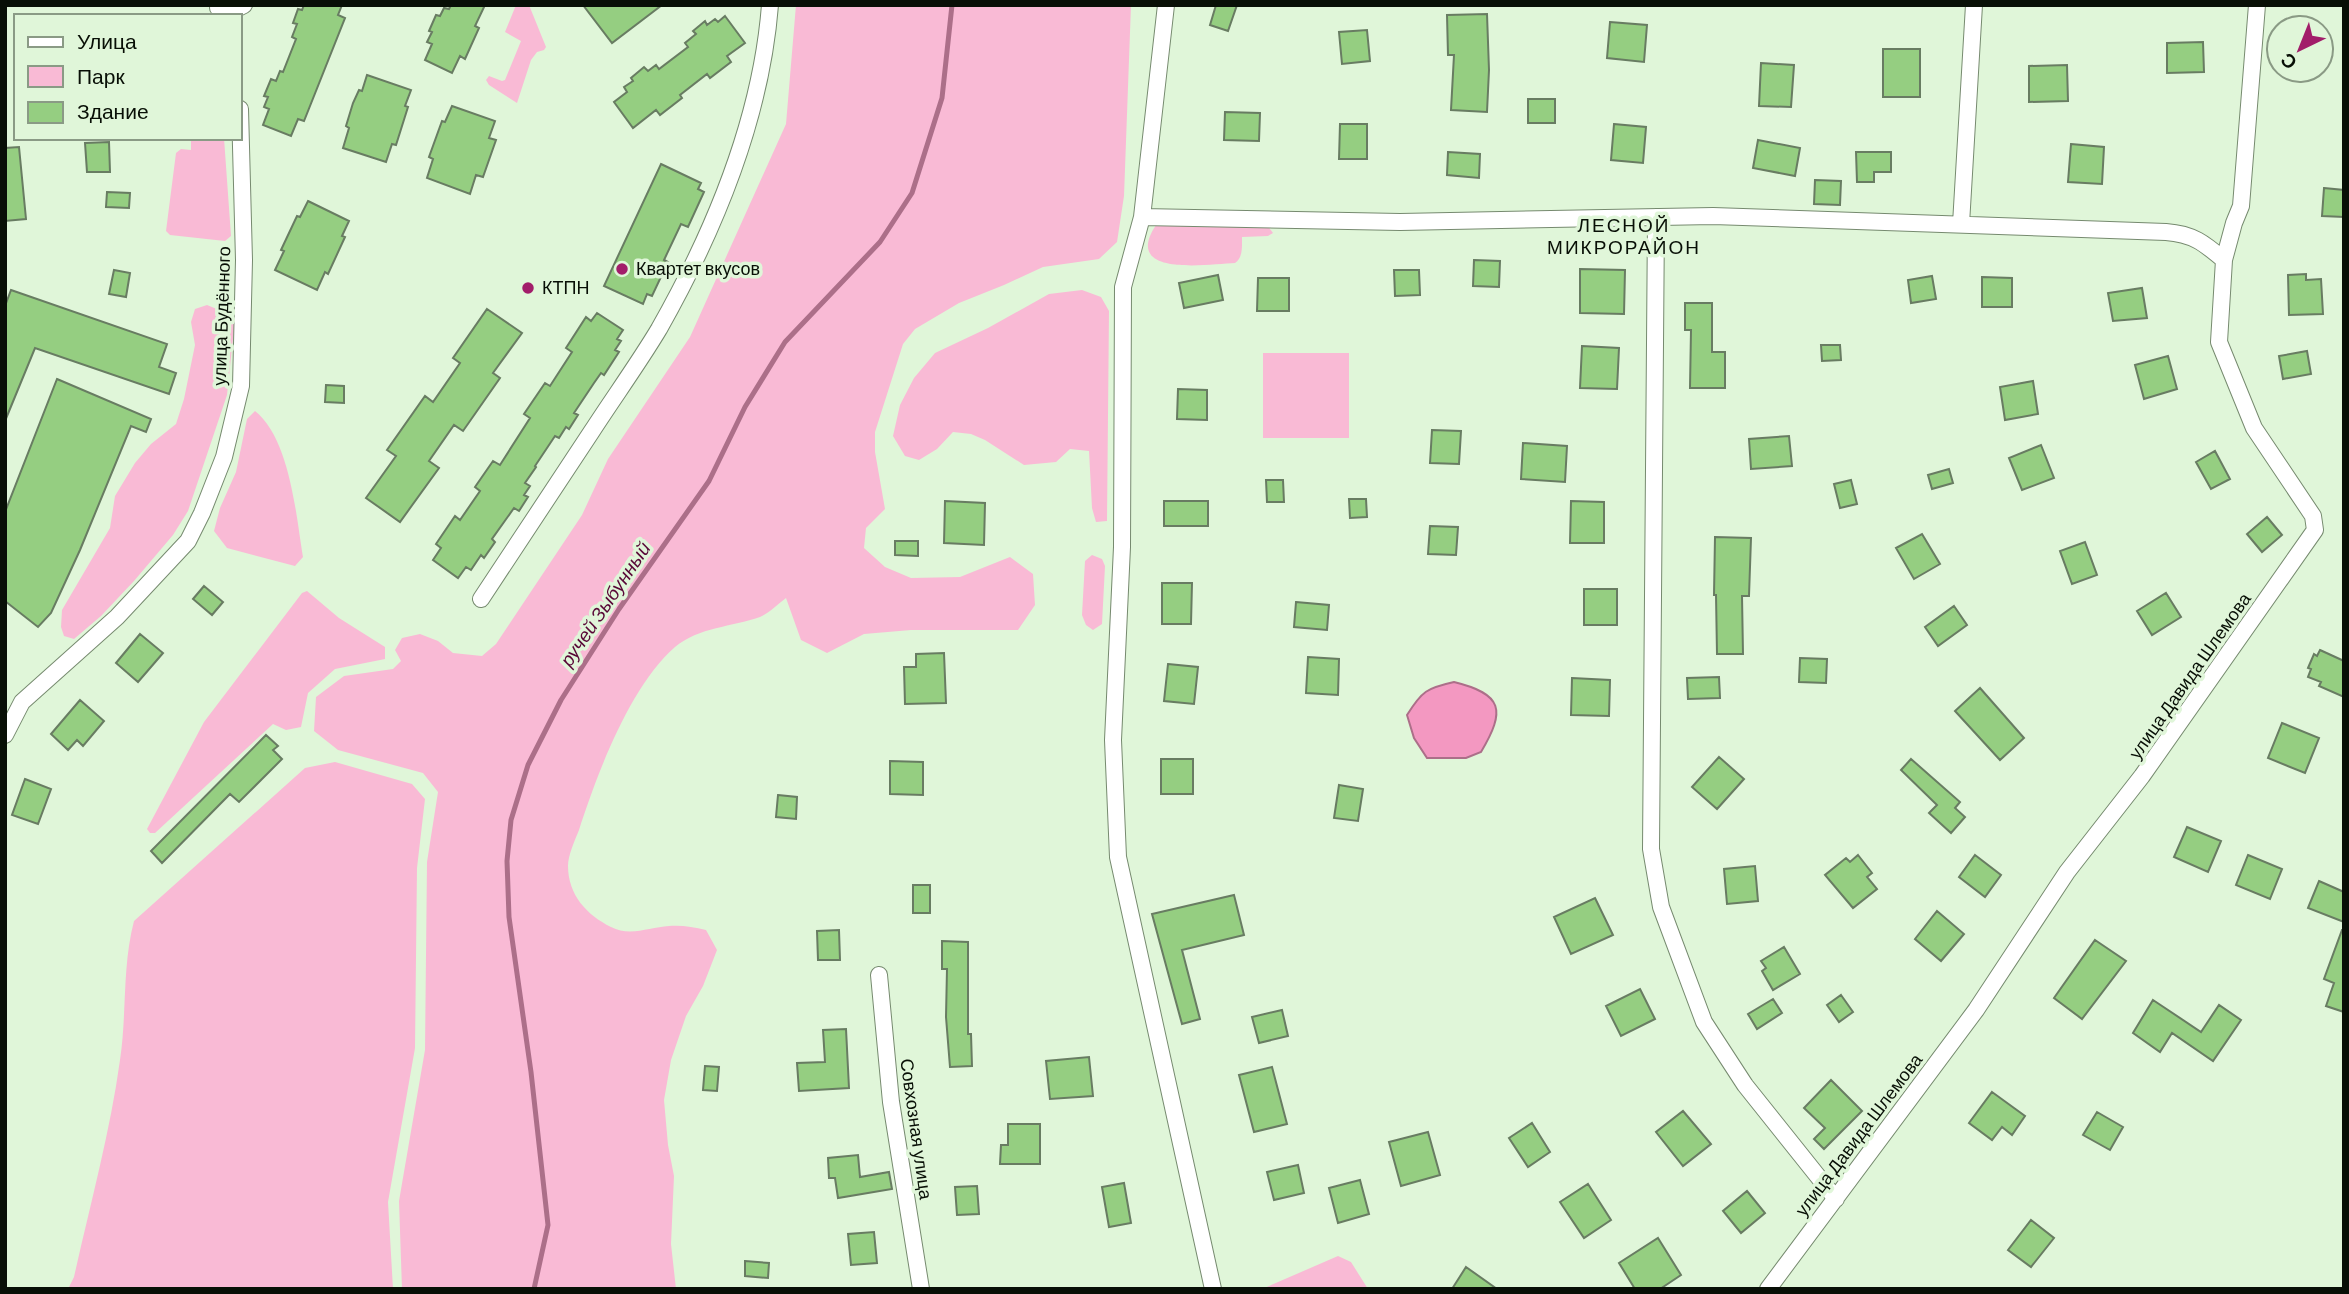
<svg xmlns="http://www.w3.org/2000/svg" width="2349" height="1294" viewBox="0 0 2349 1294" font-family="Barlow,sans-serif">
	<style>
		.green { fill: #f9bad5 }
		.water { fill: #f398c1; stroke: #ac6f89; stroke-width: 2 }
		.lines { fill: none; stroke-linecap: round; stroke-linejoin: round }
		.stream { stroke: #ac6f89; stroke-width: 5 }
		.building { fill: #95ce81; stroke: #687c62; stroke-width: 2 }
		.street-casing { stroke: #768a6f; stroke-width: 18 }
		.street { stroke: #fff; stroke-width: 16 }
		.poi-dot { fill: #a21d6a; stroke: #e0f6d9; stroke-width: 2.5 }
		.labels { text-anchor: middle; stroke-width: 7; stroke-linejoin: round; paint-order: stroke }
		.poi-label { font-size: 18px; fill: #080f06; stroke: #e0f6d9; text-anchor: start }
		.street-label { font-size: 18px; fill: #080f06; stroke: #e0f6d9 }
		.neighbourhood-label { font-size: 19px; letter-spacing: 2px; fill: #080f06; stroke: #e0f6d9 }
		.water-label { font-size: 19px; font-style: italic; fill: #580636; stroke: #e0f6d9 }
	</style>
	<rect width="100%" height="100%" fill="#e0f6d9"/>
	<path class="green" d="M516,5H529L546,47L544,50L537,52L531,60L517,103L489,85L486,80L489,76L502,81L505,80L521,41L505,32Z
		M796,5H1131L1124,196L1117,242L1099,259L1043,267L1004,285L959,303L915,329L903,344L875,432V452L885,509L866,528L864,548L885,567L911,578L960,577L1010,557L1033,574L1035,605L1018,630H911L864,634L827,653L801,640L786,598C778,604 769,613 760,617C732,627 699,627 675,647C630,686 597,774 579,830C575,840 568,855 568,866C568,895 587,915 611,927C630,937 650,927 669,926C682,925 693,927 706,930L717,950L703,986L686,1016L671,1060L664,1100L668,1145L674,1176L671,1244L676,1289H402L399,1201L425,1050L427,862L438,792L423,773L338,750L314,731L316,697L344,676L393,669L401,661L395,650L402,638L420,634L438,641L453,653L482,656L496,644L582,515L608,459L690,337L786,124Z
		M191,138H224L231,236L225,241L170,235L166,231L176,153L181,149L191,150Z
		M1156,225H1267L1273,233L1268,236L1242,237C1242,246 1243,258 1235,263C1209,264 1121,278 1156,225Z
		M1082,290L1101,297L1109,311L1107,521L1096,522L1092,508L1089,451L1070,449L1056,462L1024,465L985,440L971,434L953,432L937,449L919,460L905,456L893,436L900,405L914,378L935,353L988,328L1049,294Z
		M207,305L224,312L235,319L227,395L188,511L173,535L134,581L101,616L74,639L64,636L61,627L62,610L110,528L115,496L135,463L151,444L176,424L184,399L195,345L191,322L195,309Z
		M1263,353H1349V438H1263Z
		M255,411C290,439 296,515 303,557L295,566L227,548L214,531L220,508L236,472L247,419Z
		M1092,555L1102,559L1105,566L1102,624L1093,630L1086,625L1082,615L1085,561Z
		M307,591L339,618L385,647V659L335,669L308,693L301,727L286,730L273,724L155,833H150L147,829L204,722L302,593Z
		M335,762L412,784L425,799L417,868L415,1048L388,1202L393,1289H68L74,1277C90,1205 110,1133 120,1060C127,1014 122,967 134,921L305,768Z
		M1338,1256L1351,1262L1368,1289H1262Z"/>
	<path class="water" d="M1454,682C1503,694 1506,710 1481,752L1466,758H1427L1414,738L1407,715C1422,691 1427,688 1454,682Z"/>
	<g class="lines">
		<path class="stream" d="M534,1289L548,1225L531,1072L509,917L507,861L511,820L528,765L561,700L619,609L709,481L745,407L785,342L880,242L912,193L942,98L952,5"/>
	</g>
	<path class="building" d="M304,5H342L338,15L345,18L304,121L298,119L291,136L263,125L269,109L264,107L268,97L264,96L271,79L276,81L280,71L283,72L296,39L292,37L297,24L293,23L298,9L302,10Z
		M451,5H485L475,26L479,28L465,59L460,56L452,73L425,60L432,44L427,42L432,32L429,31L436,15L440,16L444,8L449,9Z
		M583,5H662L612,43Z
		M1216,5H1237L1228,31L1210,25Z
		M1487,14L1489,70L1487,112L1451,110L1454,55H1448L1447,15Z
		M725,16L745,43L727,56L731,62L710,78L707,74L680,95L682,98L660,115L656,110L633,128L614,102L627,92L624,87L633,81L631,78L644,67L648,71L656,65L659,69L688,47L685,43L696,34L693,31L705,21L707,25L715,19L718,22Z
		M1610,22L1647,25L1644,62L1607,58Z
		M1367,30L1370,61L1342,64L1339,32Z
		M2203,42L2204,72L2167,73V43Z
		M1883,49H1920V97H1883Z
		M1761,63L1794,65L1791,107L1759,106Z
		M2067,65L2068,101L2029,102V66Z
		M367,75L411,90L405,106L408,107L396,145L392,144L386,162L343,148L349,128L346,126L353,103L359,90L362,91Z
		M1528,99H1555V123H1528Z
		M452,106L495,121L489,138L496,140L483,177L476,175L470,194L427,178L433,159L429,157L442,121L445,122Z
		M1225,112L1260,113L1259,141L1224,140Z
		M1340,124H1367V159H1339Z
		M1614,124L1646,127L1643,163L1611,160Z
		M1758,140L1800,148L1795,176L1753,168Z
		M109,142L110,172H87L85,143Z
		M2071,144L2104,147L2102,184L2068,182Z
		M19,147L26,219L5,221V148Z
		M1448,152L1480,154L1479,178L1447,175Z
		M1856,152H1891V172H1874V182H1857Z
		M661,164L701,183L698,189L704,192L688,227L681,224L664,260L668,262L652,296L647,294L643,304L604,286Z
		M1815,180L1841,181L1840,205L1814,204Z
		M2324,188L2344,190V217L2322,216Z
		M107,192L130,193L129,208L106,207Z
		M308,201L349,221L342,236L345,237L328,274L325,272L317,290L275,270L284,251L281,250L297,216L300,217Z
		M1474,260L1500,261L1499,287L1473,286Z
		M1580,269L1625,270L1624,314L1580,313Z
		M114,270L130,273L126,297L109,294Z
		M1394,270H1419L1420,295L1395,296Z
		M2306,274V280L2321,279L2323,314L2289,315L2288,275Z
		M1218,275L1223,300L1184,308L1179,283Z
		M1932,276L1936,299L1911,303L1908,280Z
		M1982,277L2012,278V307H1982Z
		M1258,278H1289V311H1257Z
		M2142,288L2147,318L2113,321L2108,293Z
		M11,290L167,344L159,367L176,373L169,394L35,348L5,421V306Z
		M1685,303H1712V352H1725V388H1690L1691,330H1685Z
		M487,309L522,333L493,373L500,378L463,431L454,425L429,461L439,468L400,522L366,498L396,456L387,450L425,396L433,402L460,363L453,358Z
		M597,313L623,330L617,339L621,341L615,350L619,352L604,375L601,373L594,383L574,413L578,415L569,429L566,427L559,438L555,436L535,466L536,467L525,483L530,486L524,495L528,497L519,511L514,508L492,539L495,542L484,558L481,555L471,570L466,567L458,578L433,560L441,548L436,544L455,516L460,520L480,491L475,487L493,461L500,465L530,418L524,414L545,383L550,386L572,352L566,348L586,317L591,321Z
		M1821,345H1840L1841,360L1822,361Z
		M1582,346L1619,348L1617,389L1580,388Z
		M2307,351L2311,374L2283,379L2279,356Z
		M2168,356L2177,389L2144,399L2135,365Z
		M57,379L151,419L146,432L131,426L80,550L51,613L38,627L5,601V512Z
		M2033,381L2038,414L2005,420L2000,387Z
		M326,385L344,386V403L325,402Z
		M1178,389L1207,390V420L1177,419Z
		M1432,430L1461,431L1459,464L1430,463Z
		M1789,436L1792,466L1751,469L1749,439Z
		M1523,443L1567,446L1565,482L1521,479Z
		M2041,445L2054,478L2022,490L2009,458Z
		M2215,451L2230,479L2211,489L2196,462Z
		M1949,469L1953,483L1932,489L1928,475Z
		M1266,480H1283L1284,502H1267Z
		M1851,480L1857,504L1840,508L1834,484Z
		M1349,499H1366L1367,517L1350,518Z
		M945,501L985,503L984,545L944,543Z
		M1164,501H1208V526H1164Z
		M1571,501L1604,502V543H1570Z
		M2267,517L2282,535L2262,552L2247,534Z
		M1430,526L1458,527L1456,555L1428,554Z
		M1922,534L1940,564L1914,579L1896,548Z
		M1715,537L1751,538L1749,596H1742L1743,654H1717L1716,595H1714Z
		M895,541H918V556L895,555Z
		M2085,542L2097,575L2072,584L2060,551Z
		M1162,583H1192L1191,624H1162Z
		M204,586L223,602L212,615L193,599Z
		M1584,589H1617V625H1584Z
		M2166,593L2181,617L2152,635L2137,611Z
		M1296,602L1329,605L1327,630L1294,627Z
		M1954,606L1967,625L1938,646L1925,627Z
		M140,634L163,653L138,682L116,663Z
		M2320,650L2344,661V697L2319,686L2321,682L2308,677L2311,669L2308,668L2314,654L2317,656Z
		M944,653L946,703L905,704L904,667H916V654Z
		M1308,657L1339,659L1338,695L1306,693Z
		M1800,658L1827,659L1826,683L1799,682Z
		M1168,664L1198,667L1194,704L1164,701Z
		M1719,677L1720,698L1688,699L1687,678Z
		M1572,678L1610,680L1609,716L1571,715Z
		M1980,688L2024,738L2000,760L1955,711Z
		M80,700L104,721L83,746L77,740L68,750L51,734Z
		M2282,723L2319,738L2305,773L2268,758Z
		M266,735L278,746L273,750L282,759L239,802L230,794L162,863L151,851Z
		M1719,757L1744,779L1717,809L1692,787Z
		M1161,759H1193V794H1161Z
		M1911,759L1960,802L1955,808L1965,817L1951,833L1929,813L1937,805L1901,770Z
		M890,761L923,762V795L890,794Z
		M25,779L51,789L38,824L12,815Z
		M1339,785L1363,789L1358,821L1334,818Z
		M778,795L797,797L796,819L776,817Z
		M2187,827L2221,841L2208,872L2174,857Z
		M1858,855L1872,873L1867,877L1877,889L1853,908L1825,875L1846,858L1850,862Z
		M1975,855L2001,875L1985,897L1959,877Z
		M2248,855L2282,869L2270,899L2236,885Z
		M1755,866L1758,901L1727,904L1724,869Z
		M2319,881L2344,892V922L2308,908Z
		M913,885H930V913H913Z
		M1234,895L1244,935L1182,950L1200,1019L1182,1024L1152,914Z
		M1595,898L1613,935L1571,954L1554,917Z
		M1937,911L1964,934L1941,961L1915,939Z
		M839,930L840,960H818L817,931Z
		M2342,930H2344V1012L2326,1006L2334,983L2324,979Z
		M2095,940L2126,961L2082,1019L2054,998Z
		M942,941L968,942V1034H971L972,1066L950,1067L946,1017L947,969H942Z
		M1784,947L1800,974L1773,990L1762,971L1766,968L1761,961Z
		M1640,989L1655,1019L1621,1036L1606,1006Z
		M1841,995L1853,1012L1839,1022L1827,1005Z
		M1773,999L1782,1013L1757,1029L1748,1014Z
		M2153,1000L2201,1032L2219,1005L2241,1020L2213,1061L2172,1033L2160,1052L2133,1033Z
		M1282,1010L1288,1036L1259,1043L1252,1017Z
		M846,1029L849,1088L799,1091L797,1063L825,1062L823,1030Z
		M1089,1057L1093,1096L1050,1099L1046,1061Z
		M705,1066L719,1067L717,1091L703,1090Z
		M1272,1067L1287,1124L1254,1132L1239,1075Z
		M1831,1080L1862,1111L1824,1149L1814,1139L1825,1128L1804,1108Z
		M1992,1092L2025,1116L2012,1135L2002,1127L1992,1140L1969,1123Z
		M1683,1111L1711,1144L1683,1166L1656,1132Z
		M2097,1112L2123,1127L2110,1150L2083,1135Z
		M1532,1123L1550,1152L1528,1167L1509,1138Z
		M1008,1124H1040V1164H1000L1001,1145H1008Z
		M1428,1132L1440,1175L1401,1186L1389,1142Z
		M858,1155L860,1177L889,1172L892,1189L838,1198L835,1178H829L828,1158Z
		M1298,1165L1304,1193L1274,1200L1267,1172Z
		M1360,1180L1369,1214L1338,1223L1329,1188Z
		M1124,1183L1131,1223L1109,1227L1102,1187Z
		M1588,1184L1611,1220L1584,1238L1560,1202Z
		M977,1186L979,1214L957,1215L955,1187Z
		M1747,1191L1765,1213L1741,1233L1723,1211Z
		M2031,1220L2054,1238L2031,1267L2008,1250Z
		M874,1232L877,1263L851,1265L848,1234Z
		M1658,1238L1681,1275L1660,1289H1635L1619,1263Z
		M745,1261L769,1263L768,1278L745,1276Z
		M1466,1267L1497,1289H1452Z"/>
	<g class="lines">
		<defs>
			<path id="street" d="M218,8H238L244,5
				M1142,217L1166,5
				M1656,217L1651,849L1661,907L1704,1022L1745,1085L1836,1199
				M1961,224L1974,5
				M481,599C518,543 555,487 592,431C614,397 638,364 659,329C715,230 761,120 770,5
				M5,735L22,702L117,617L188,541L202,513L224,457L241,386L244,260L240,109
				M879,975L891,1102L921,1289
				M1213,1289L1118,857L1113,740L1122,547L1123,287L1142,217L1400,222L1713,216L2166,232C2193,234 2204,243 2224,260
				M1768,1289L1976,1010L2067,872L2142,776L2315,530L2313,516L2254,428L2219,342L2224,260L2234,223L2241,206L2257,5"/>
		</defs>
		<use href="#street" class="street-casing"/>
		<use href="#street" class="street"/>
	</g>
	<g class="poi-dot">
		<circle cx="622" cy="269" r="7"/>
		<circle cx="528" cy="288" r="7"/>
	</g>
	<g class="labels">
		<g class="poi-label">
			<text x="636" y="275">Квартет вкусов</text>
			<text x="542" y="294">КТПН</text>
		</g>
		<g class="street-label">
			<text transform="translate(222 316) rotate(-88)" y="6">улица Будённого</text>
			<text transform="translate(2190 676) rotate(-55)" y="6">улица Давида Шлемова</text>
			<text transform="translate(916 1129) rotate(82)" y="6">Совхозная улица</text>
			<text transform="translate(1859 1135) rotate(-53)" y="6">улица Давида Шлемова</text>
		</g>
		<g class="neighbourhood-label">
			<text x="1624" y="232">ЛЕСНОЙ<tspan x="1624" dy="22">МИКРОРАЙОН</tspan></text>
		</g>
		<g class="water-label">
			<text transform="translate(605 604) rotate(-56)" y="7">ручей Зыбунный</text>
		</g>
	</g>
	<rect width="2349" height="1294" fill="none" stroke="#080f06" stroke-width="14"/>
	<rect x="14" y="14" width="228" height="126" fill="#e0f6d9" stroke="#8a9a85" stroke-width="2"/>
	<rect x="28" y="37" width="35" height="10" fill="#ffffff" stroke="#8a9a85" stroke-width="2"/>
	<text x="77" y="49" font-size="21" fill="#080f06">Улица</text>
	<rect x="28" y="66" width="35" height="21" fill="#f9bad5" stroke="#8a9a85" stroke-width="2"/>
	<text x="77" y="84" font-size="21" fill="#080f06">Парк</text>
	<rect x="28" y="102" width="35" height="21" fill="#95ce81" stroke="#8a9a85" stroke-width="2"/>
	<text x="77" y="119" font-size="21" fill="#080f06">Здание</text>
	<g transform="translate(2300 49) rotate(223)"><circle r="33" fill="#e0f6d9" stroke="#8a9a85" stroke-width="2"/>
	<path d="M0-5L12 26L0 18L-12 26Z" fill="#a21d6a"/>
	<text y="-10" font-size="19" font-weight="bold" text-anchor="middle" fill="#080f06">С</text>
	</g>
</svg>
